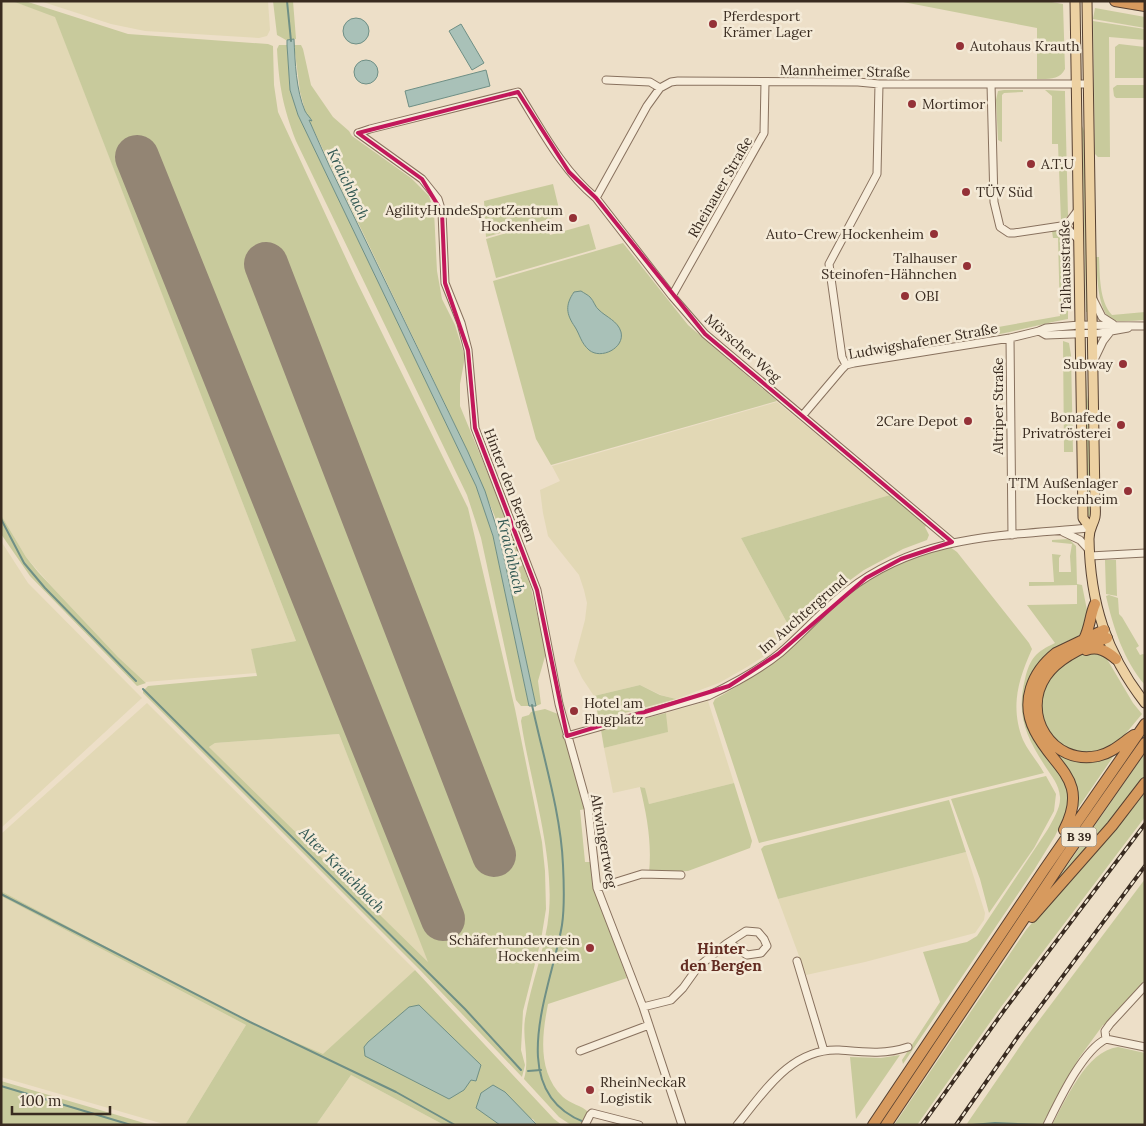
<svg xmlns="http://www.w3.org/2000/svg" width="1146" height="1126" viewBox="0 0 1146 1126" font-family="Lora,serif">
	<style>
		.farmland { fill: #e2d8b5 }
		.green { fill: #c8ca9c; fill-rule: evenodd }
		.water { fill: #a9c1b8; stroke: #6f8f85 }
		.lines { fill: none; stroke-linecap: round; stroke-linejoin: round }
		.stream { stroke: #6f8f85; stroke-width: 2 }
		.runway { stroke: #938574; stroke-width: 44 }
		.minor-casing { stroke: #88715e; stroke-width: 9 }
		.major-casing { stroke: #564031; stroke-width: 11 }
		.highway-casing { stroke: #564031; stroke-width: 12 }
		.minor { stroke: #f7eddb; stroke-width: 7 }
		.major { stroke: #edd1a2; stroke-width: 9 }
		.highway { stroke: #d79a5e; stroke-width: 10 }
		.rail-casing { stroke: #392b20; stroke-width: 4 }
		.rail { stroke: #f4ead7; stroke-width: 2; stroke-dasharray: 5.5; stroke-linecap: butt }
		.marked { fill: none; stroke: #c2185b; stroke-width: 4; stroke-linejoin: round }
		.poi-dot { fill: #943137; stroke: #f4ead7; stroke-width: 2 }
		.labels { text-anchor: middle; stroke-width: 5; stroke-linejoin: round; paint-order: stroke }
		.shield { fill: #f4ead7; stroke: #716457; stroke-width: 1 }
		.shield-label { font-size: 12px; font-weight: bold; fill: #392b20 }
		.poi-label { font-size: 14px; fill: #392b20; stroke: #f4ead7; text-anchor: start }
		.street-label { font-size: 14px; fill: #392b20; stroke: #f4ead7 }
		.water-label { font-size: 15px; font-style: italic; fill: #315853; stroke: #f4ead7 }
		.neighbourhood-label { font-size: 15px; font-weight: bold; fill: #632c22; stroke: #f4ead7 }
	</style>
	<rect width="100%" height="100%" fill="#eddfc8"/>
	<path class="farmland" d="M1,1H12L55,16L296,641L251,649L257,673L145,682L118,657L55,590L26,557L1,515Z
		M40,1H268L270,30L267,36L259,38L145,31L111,24Z
		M777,402L890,495L741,538L792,632L766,655L747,667L719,683L676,699L661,695L640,685L594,696L582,678L574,661L585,620L587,603L584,590L579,575L548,536L543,513L540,490L560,481L552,466Z
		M1,541L28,583L142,698L1,828Z
		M708,701L734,783L649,804L644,788L640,787L613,793L604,748L667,732L666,713Z
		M147,703L415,970L323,1055L248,1022L1,891V834Z
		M339,734L429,963L209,747L215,743Z
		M966,852L985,913L984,920L975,933L865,962L806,975L778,899Z
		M1,896L246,1025L185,1125H167L1,1077Z
		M351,1075L444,1125H316Z"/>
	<path class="green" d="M12,1H25L128,34L268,44L273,46L274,85L278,112L356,280L468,508L515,709L542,842L545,871L546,909L541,940L523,1011L521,1050L525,1065L522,1077L421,971L143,693V691L148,686L257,676L251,649L296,641L55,17ZM339,734L428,962L209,747L215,743Z
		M273,1H293L296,39L286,40L277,35Z
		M898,1H1046L1063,4L1065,69C1060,80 1048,79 1037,79V28Z
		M1095,8L1145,17V28L1093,19Z
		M1093,21L1145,29V40L1109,37L1110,157H1098L1095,154Z
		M1119,44L1145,47V78H1115V47Z
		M279,45H287L290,90L298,115L476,486L493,536L529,706H521L516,700L481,538L467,495L296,141C283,107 279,86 277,49Z
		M294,45H301L303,49L311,85L333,117L349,131L352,136L411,178L429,196L434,211L437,271L442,299L455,325L465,357L460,384V406L510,527L531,588L546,653L538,681L541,704L536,706L495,517L468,452L306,114L300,92Z
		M1117,85H1145V98H1116L1114,96L1113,88Z
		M1004,90H1023V92L1004,93L1002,95V142L998,140L996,100L998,91Z
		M1045,90L1065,91V95L1068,216L1061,221L1058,144H1052V96Z
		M1082,126L1086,136L1088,312H1086Z
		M553,184L560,213L555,214L556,217L486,237L484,201Z
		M545,222L550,235L589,224L596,249L496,278L486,239Z
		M1052,231H1060L1068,235V319C1040,324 1013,332 984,337L980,336L976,331L1060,316L1058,238H1053Z
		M623,243L688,325L777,401L551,465L536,439L493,281Z
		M1096,257H1099C1100,275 1099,301 1112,315L1145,312V320C1136,320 1121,323 1113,320C1097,314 1097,271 1096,257Z
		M1084,338L1087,395L1091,420L1092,516H1087Z
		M1063,341L1069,343L1071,355L1073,452H1064Z
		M890,495L927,525L925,527L929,535L927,540L903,549L864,570L835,591L792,632L741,538Z
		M1,515L26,557L38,572L118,657L146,683L137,686L30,576L1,534Z
		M1069,539L1076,546L1077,584L1082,585L1088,615L1083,631L1077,637L1063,643L1046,655L1036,666L1026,688L1024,706L1066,782L1069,796L1068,809L1055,836L1034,870L903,1064L902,1060L940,1002L923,952L967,942L977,936L1048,829C1053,820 1061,807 1060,797C1059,784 1052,777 1045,766C1026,736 1016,715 1025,679C1030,658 1036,652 1055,643L1027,605L1077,604V585L1029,586V582H1054L1052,554L1061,555L1059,558V572H1071L1070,556L1072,544L1052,542V540Z
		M950,547L957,552L1029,643L1032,649C1018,680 1010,707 1023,740C1028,751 1038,762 1044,773L759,843L713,703L715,699C736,687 757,675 776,660C796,645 811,626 830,610C865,580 904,556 950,547Z
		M1105,560H1116L1117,596L1106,594Z
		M1109,595L1118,598L1119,614L1122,617L1139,646L1136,648L1140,655L1143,654L1145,655V685C1124,661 1113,627 1106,596Z
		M1095,638V640C1077,648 1056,656 1044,673C1009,720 1059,779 1115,753V754L1076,811C1074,801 1077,790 1071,778C1063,760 1046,749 1037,732C1032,721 1030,709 1032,698C1036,665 1066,649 1095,638Z
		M1090,652L1104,654L1133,703L1142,714L1117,744L1096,753L1071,751L1053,739L1041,721L1039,696L1055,670L1079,655Z
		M640,685L660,695L676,699L599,720L594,696Z
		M545,709L558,714L586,809L580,810L585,862H592L591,873L594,886L627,978L548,1004C542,1035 537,1072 563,1097C570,1104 582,1105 589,1113L582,1125H571L559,1117L524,1079C530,1059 522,1039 525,1019C531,982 546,948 549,912C554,852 530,781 521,721L522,717L529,715L531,712Z
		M666,713L668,732L604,748L601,730Z
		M1145,731V735L1058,861L882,1125H878Z
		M1145,753V777L1118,813L1056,885L1055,883Z
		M1046,776L1056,794L1054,811L1034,848L989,913L980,879L951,799Z
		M734,783L752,841L750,848L688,871L649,873C652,843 647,816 640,787L645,788L649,804Z
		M1145,790V817L1001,1007L917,1125H894L1026,930Z
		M949,800L966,852L778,899L761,849L764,846Z
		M1145,879V985L1110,1024L1103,1025L1079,1058L1042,1125H966L1025,1039Z
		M1,891L248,1022L323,1054L415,970L554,1119L562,1125H537L533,1119L477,1108L500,1125H444L351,1075L316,1125H185L246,1025L1,896Z
		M1118,1047L1145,1053V1125H1052C1066,1100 1086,1051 1118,1047Z
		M900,1055L856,1119L850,1057L881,1058Z
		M1,1081L151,1125H1Z"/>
	<path class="water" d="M343 31a13 13 0 1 1 26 0a13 13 0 1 1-26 0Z
		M461,24L484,63L472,70L449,31Z
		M294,39C295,62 296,90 305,111C307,115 310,117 312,121L309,120L329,165L468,452L485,491L499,535L536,706H529L493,536L476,486L298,115L290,90L287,45V40Z
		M354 72a12 12 0 1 1 24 0a12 12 0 1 1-24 0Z
		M486,70L490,86L409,107L405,91Z
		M581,291C584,293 588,295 590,297C594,301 595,307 599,310C606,317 618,321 621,332C625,348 601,360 589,350C581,343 580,335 575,327C566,314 565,305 574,292Z
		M419,1005L481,1065L476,1081L471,1080L464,1090L449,1099L365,1056L364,1047L368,1042L409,1007Z
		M493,1085L505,1092L537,1125H500L476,1108L481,1093Z"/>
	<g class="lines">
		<path class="stream" d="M287,1L291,41
			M1,519L24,563L45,588L136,681
			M143,689L465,1009L521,1070
			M532,705C543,756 561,814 563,865C564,885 565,905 562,925C552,986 502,1090 584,1122
			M1,894L250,1022L396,1092L455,1125
			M528,1071L541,1070
			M1,1086L131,1125
			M972,1125L995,1123L1041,1125"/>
		<path class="runway" d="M137,157L443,919
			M266,264L494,855"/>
		<defs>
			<path id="minor" d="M606,80L650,82L660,88L671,82L678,81L858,82L879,84H1088
				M991,84L994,202L1000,227L1009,233H1014L1061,226L1069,222L1078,210
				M358,133L422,179L438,199L442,212L445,283L461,323L468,350L475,428L537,590L559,704L588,808L597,888L643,1007L682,1125
				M358,133L370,129L518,92C541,129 562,170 596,198L672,296L705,334L952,542
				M596,198L647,106L660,88
				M1061,226L1067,228L1079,240
				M672,296L764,133L765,82
				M1093,299L1102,317L1113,324
				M1039,331L1046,335L1100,333L1128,328
				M1010,338L1012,535
				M1093,362L1103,341L1110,332
				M846,365L842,357L829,264L877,174L879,84
				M803,415L842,369L846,365L854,363L1010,338L1039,331L1046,328L1079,325L1145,326
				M1063,532L1080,540L1090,551
				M1090,556L1145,553
				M567,736L708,696C733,684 758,671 780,653C803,633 823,610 847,591C920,534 1002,536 1090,528
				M597,888L642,874L681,875
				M797,961L824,1051
				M643,1007L671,1000L683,988L698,967L726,944L746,931L758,932L764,939L767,946L761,953L747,955L734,946L726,944
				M1106,1039L1105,1031L1110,1024L1145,986
				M1106,1039L1145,1047
				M580,1051L649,1025
				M585,1125L590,1115L592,1113L639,1125
				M737,1125C764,1092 791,1048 839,1050C863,1052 885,1055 908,1047
				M1047,1125C1059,1101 1082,1051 1106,1039"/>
			<path id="major" d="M1075,1L1083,518L1090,528
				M1087,1L1095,502C1095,506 1096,512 1095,517C1093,526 1089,528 1089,539C1090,602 1106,653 1145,703"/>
			<path id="highway" d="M1115,1L1145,6
				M1107,638C1087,645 1058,658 1046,676C1020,714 1052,766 1098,756C1112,753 1122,743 1134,735
				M1084,639C1090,628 1090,615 1095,604
				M1086,650C1098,646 1107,651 1116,659
				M1064,830C1090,779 1054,769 1035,731C1020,702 1032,672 1056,653L1104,630
				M1032,917L1112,826L1145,783
				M873,1125L1044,870L1145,724
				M886,1125L1066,856L1145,743"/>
		</defs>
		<use href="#minor" class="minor-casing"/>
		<use href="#major" class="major-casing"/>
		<use href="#highway" class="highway-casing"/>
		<use href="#minor" class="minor"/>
		<use href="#major" class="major"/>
		<use href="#highway" class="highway"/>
		<defs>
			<path id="rail" d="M922,1125L1005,1009L1145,824
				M956,1125L1019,1035L1145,866"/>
		</defs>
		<use href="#rail" class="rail-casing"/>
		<use href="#rail" class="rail"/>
	</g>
	<path class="marked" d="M518,92L569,172L596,198L705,334L952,542L901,559L866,578L778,654L729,686L567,736L537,590L475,428L468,350L445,283L442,212L422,179L358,133Z"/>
	<g class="poi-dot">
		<circle cx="713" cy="24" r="5"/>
		<circle cx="960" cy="46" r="5"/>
		<circle cx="912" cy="104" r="5"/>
		<circle cx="1031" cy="164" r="5"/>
		<circle cx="966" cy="192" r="5"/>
		<circle cx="573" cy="218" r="5"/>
		<circle cx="934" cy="234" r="5"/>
		<circle cx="967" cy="266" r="5"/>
		<circle cx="905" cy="296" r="5"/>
		<circle cx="1123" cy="364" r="5"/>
		<circle cx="968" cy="421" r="5"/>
		<circle cx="1121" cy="425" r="5"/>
		<circle cx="1128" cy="491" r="5"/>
		<circle cx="574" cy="711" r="5"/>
		<circle cx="590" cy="948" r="5"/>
		<circle cx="590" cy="1090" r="5"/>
	</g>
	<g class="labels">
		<rect class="shield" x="1061.5" y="827.5" width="35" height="19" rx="4"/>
		<g class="shield-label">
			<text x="1079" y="841">B 39</text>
		</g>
		<g class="poi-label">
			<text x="723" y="21">Pferdesport<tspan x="723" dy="16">Krämer Lager</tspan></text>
			<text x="970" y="51">Autohaus Krauth</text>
			<text x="922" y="109">Mortimor</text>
			<text x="1041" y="169">A.T.U</text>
			<text x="976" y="197">TÜV Süd</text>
			<text x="563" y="215" text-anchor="end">AgilityHundeSportZentrum<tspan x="563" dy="16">Hockenheim</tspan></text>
			<text x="924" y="239" text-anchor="end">Auto-Crew Hockenheim</text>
			<text x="957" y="263" text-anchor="end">Talhauser<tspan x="957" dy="16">Steinofen-Hähnchen</tspan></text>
			<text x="915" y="301">OBI</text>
			<text x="1113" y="369" text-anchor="end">Subway</text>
			<text x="1111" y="422" text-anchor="end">Bonafede<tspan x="1111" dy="16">Privatrösterei</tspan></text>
			<text x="958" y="426" text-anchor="end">2Care Depot</text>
			<text x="1118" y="488" text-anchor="end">TTM Außenlager<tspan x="1118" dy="16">Hockenheim</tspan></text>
			<text x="584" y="708">Hotel am<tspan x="584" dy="16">Flugplatz</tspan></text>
			<text x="580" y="945" text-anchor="end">Schäferhundeverein<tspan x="580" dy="16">Hockenheim</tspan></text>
			<text x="600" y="1087">RheinNeckaR<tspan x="600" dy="16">Logistik</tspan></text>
		</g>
		<g class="street-label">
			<text transform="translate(845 71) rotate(1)" y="5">Mannheimer Straße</text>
			<text transform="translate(720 187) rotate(-60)" y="5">Rheinauer Straße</text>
			<text transform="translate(1065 266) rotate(-91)" y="5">Talhausstraße</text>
			<text transform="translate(923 341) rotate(-10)" y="5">Ludwigshafener Straße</text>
			<text transform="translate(743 348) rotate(41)" y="5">Mörscher Weg</text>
			<text transform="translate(998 406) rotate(-90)" y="5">Altriper Straße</text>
			<text transform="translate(510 485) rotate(69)" y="5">Hinter den Bergen</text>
			<text transform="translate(803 614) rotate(-41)" y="5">Im Auchtergrund</text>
			<text transform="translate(604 841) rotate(80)" y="5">Altwingertweg</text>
		</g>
		<g class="water-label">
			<text transform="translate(348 184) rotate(64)" y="5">Kraichbach</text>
			<text transform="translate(511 556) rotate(77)" y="5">Kraichbach</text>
			<text transform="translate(342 870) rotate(45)" y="5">Alter Kraichbach</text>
		</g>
		<g class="neighbourhood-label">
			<text x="721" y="954">Hinter<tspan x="721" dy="17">den Bergen</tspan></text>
		</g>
	</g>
	<rect width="1146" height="1126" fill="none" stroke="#392b20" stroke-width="5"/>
	<path d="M12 1106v8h98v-8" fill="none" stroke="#392b20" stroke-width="2.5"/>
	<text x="20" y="1106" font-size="15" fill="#392b20" stroke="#f4ead7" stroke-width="4" paint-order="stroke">100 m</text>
</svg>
